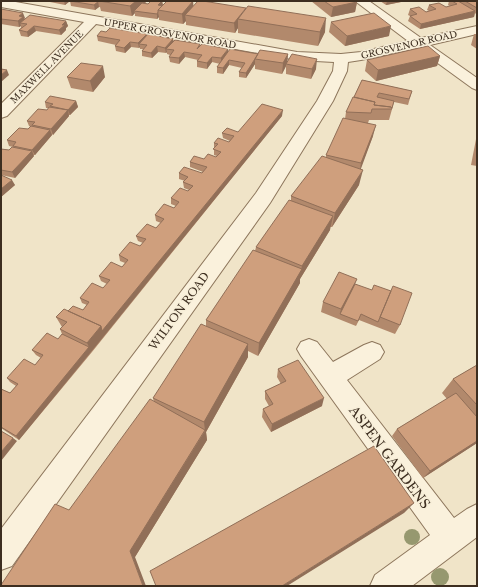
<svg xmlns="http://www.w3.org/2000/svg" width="478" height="587" viewBox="0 0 478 587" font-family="'Libre Baskerville',serif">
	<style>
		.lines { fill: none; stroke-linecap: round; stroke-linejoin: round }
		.minor-casing { stroke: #8d765c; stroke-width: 2 }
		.minor { fill: #faf1dc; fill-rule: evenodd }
		.tree { fill: #96986f }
		.wall { fill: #b2896c }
		.shaded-wall { fill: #916f58 }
		.building { fill: #cf9f7d; stroke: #916f58 }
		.labels { text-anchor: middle; stroke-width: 3; stroke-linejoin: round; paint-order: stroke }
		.far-street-label { font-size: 9px; fill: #3d2e20; stroke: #f7eed8 }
		.street-label { font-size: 11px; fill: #3d2e20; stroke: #f7eed8 }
		.near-street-label { font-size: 13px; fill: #3d2e20; stroke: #f7eed8 }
	</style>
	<rect width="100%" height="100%" fill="#f0e4c8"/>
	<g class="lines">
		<defs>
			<path id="minor" d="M1,1H10L297,52L341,54L361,52L408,41L355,1H369L421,38L477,26V34L430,45L477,78V90L472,88L417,48L361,60L348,62L347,71L333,101L270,203L12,566L1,570V529L256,193L317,101L333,71L334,62L297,60L96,24L7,116L1,118V104L84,22L1,7Z
				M309,339L317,342L333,362L364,345L372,342L380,345L384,352L380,359L347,380L454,518L467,509L477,504V537L412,586H370L375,575L430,535L301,356L297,349L301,342Z"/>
		</defs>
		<use href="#minor" class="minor-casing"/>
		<use href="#minor" class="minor"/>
	</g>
	<g class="tree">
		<circle cx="412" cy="537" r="8"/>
		<circle cx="440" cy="577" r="9"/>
	</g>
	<path class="wall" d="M45,1H70L65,5Z
		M70,1H146V2L145,3L148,4L162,1L163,5L193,1V6L325,32L318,46L238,33V28L235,33L186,25V21L183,24L159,20V17L157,19L135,16V13L132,16L101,11L100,7H99L95,10L71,6Z
		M311,1H355L357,2L355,12L331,17Z
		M380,1H401V2L386,5Z
		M449,1H458L461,2V1H477V15L475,13L474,17L420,29L408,21L410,16L408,15L410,9L426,12L429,11L427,10L429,5L446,7L450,6L448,5Z
		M1,9L25,18L24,19L66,21L68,26L66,28V30L61,35L36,31L28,37L21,36L19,30L21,28V26L19,27L1,24Z
		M331,22L389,36L345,46L329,32Z
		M106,32L147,34V36L201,45L228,53L288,54L287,63L316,69L311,79L286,74V66L282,74L255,69V64L246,78L239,77V72L242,68L229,65L223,74L217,73V67L220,64L212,62L207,69L197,67V61L198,60L185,57L179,64L170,62L169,57L170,55L167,54V52L166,53L158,52L152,58L142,56V51L143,49H140V47L139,48L131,47L125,53L116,51L115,46L116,45L98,41L97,36Z
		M474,34H477V49L471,45Z
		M440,56L437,66L376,81L365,71L367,60Z
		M67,77H105L93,92L71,88Z
		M362,80L412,91L408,105L394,102L389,120H369L368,123L373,136L360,169L359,185L332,227H330V230L300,279V283L258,356L248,351V357L206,432L207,440L135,557L69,510L154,402L153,398L206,326V320L255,251L256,247L291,200V196L326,157V155L345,119L346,112L354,97Z
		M76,101L78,107L70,115H69V116L53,135L52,134V135L35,155H33L34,156L15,178L1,175L15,185L1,197V149L9,150L13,147L9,146L7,140L28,129L31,127L29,126L27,121L47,110L49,108H46L45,102Z
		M282,116L92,352L19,440L1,428V389L10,393L16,386L10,382L7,378L35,365L41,358L36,355L32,350L58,339L62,334L60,329L62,327L56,317L68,311L83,310L87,305L82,303L80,298L103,288L107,284L101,281L99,276L122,267L125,263L120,261L119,255L140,246L143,243L138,241L136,236L156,228L161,223L156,221L155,215L174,208L176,206L171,204V198L188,191L189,190L184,188L183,182L185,181L179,179V173H202L203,172L190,167V162L216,157L217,156L214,155V143L229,142L230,141L223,138L222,133L238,132Z
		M477,134V166L471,165Z
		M355,284L400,325L395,334L359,320L356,326L321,312L323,302Z
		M477,365V443L423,478L392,436L397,429L447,399L442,393L453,379Z
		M278,369L322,406L271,432L262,417L263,409L269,406L265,399V391L281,384L277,377Z"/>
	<path class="shaded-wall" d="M64,1H70L65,5Z
		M98,1L99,7L95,10L94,5Z
		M136,1H146V2L137,11H134L135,13L132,16L130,6Z
		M162,1L163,6L158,5Z
		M193,1L194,11L185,15L186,21L183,24L182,14Z
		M387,1H401V2L386,5Z
		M357,2L355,12L331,17L333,7Z
		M246,8L238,19V28L235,33L234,23Z
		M475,11L474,17L420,29L421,24Z
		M158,12L159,17L157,19V14Z
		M23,13L25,18L24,19L25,22L20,23L21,26L19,27L18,21L19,16Z
		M326,18L325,32L318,46L320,32Z
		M66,21L68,26L66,28V30L61,35L59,30L62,25Z
		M34,26L36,31L28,37L27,32Z
		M391,26L389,36L345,46L347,36Z
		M147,34L148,40L139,44L140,47L139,48L138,43Z
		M173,39L174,44L166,49L167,52L166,53L165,48Z
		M130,42L131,47L125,53L124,48Z
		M157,46L158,52L152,58L151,53Z
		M228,49V54L221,64V58Z
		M184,52L185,57L179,64V58Z
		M258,54L255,59V64L246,78V73Z
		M288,54L287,64H286V66L282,74L283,63Z
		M440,56L437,66L376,81L378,70Z
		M212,57V62L207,69V63Z
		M317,59L316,69L311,79L312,69Z
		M229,60V65L223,74V68Z
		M103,66L105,77L93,92L90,81Z
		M7,70L9,75L1,82V75Z
		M76,101L78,107L70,115L68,110Z
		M68,110L69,116L53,135L51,129Z
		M283,110L282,116L104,336L102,331Z
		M376,125L373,136L359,174L361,163Z
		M50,130L52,135L35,155L32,150Z
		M32,151L34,156L15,178L12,172Z
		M363,170L359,185L332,227L335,213Z
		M12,180L15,185L1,197V189Z
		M333,216L330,230L300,279V283L258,356L259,343L301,270L302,266Z
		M357,279L353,289L340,314L341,309Z
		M101,326L104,336L19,440L16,436L89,347L87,343Z
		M248,344V357L206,432L207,440L135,557L146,586H143L130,551L205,431L204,422Z
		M324,398L322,406L271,432L272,424Z
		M13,438L17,441L1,461V452Z
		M477,441V443L423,478L430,471Z
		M414,503L404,513L287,586H282Z"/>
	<path class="building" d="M70,1H99L94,5Z
		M99,1H136L130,6Z
		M151,1H162L158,5L162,6L158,10V12L157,14L134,11L142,3L148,4Z
		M167,1H193L182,14L158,10Z
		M198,1H203L246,8L234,23L185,15Z
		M324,1H355L357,2L333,7Z
		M452,1H458L475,11L421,24L410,16L417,14L410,9L419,7L426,12L436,9L429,5L439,3L446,7L457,4Z
		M465,1H477V8Z
		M248,6L326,18L320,32L238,19Z
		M1,9L23,13L19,16L23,17L18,21L1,19Z
		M374,13L391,26L347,36L331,22Z
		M30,15L66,21L62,25H65L59,30L34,26L27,32L19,30L27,24L20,23Z
		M110,28L147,34L138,43L130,42L124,48L115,46L120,40L97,36L101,31L106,32Z
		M148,34L173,39L165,48L157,46L151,53L142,51L147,45L139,44Z
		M175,40L200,44L197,49L202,44L228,49L221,58L212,57L207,63L197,61L202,55L184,52L179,58L169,57L174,50L166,49Z
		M428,46L440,56L378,70L367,60Z
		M230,49L258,54L246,73L239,72L245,63L229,60L223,68L217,67Z
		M260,50L288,54L283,63L255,59Z
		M292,54L317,59L312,69L286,64Z
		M81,63L103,66L90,81L67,77Z
		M1,69L7,70L1,75Z
		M362,80L412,91L409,99L379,93L377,97L394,101L392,108L391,107L374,105L375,102L354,97Z
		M50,96L76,101L68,110L50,106L53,104L45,102Z
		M353,97L375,102L374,105L391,107L392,109H372L371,113L346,112Z
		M262,104L283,110L102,331L101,326L68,311L73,306L83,310L89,302L80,298L92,283L103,288L110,280L99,276L106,268L111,262L122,267L128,260L119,255L124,249L130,242L140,246L146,239L136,236L147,224L156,228L164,219L155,215L164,204L174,208L179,202L171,198L180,188L188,191L193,186L183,182L188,177L179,173L184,167L202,173L207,167L190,162L194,156L204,159L208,154L216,157L221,152L213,149L218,144L214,143L218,138L229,142L234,136L222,133L227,128L238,132Z
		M49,107L68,110L51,129L32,125L35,122L27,121L38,109L47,110Z
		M343,118L376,125L361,163L326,155Z
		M31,126L50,130L32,150L13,146L16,142L7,140L19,128L28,129Z
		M12,147L32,151L12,172L1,170V149L9,150Z
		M322,156L363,170L335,213L291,196Z
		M1,175L12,180L1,189Z
		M289,200L333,216L302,266L256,247Z
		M253,250L302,269L259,343L206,320Z
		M339,272L357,279L341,309L323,302Z
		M355,284L372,290L374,285L391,291L378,322L361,314L358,321L340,314Z
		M393,286L412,293L400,325L380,317Z
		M64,309L101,326L87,343L60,329L67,322L56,317Z
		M201,324L248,344L204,422L153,398Z
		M47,333L58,339L62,334L89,347L16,436L1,427V389L10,393L18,384L7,378L24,359L35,365L43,355L32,350Z
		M298,360L324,398L272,424L263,409L273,404L265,391L286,381L278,369Z
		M477,365V405L453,379Z
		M456,393L477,417V441L430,471L397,429Z
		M150,399L205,430L130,551L143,586H1V585L55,504L69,510Z
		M1,431L13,438L1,452Z
		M374,446L414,503L282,586H156L150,571Z"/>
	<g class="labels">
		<g class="far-street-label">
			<text transform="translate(170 34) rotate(10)" y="3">UPPER GROSVENOR ROAD</text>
			<text transform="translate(409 45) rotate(-13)" y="3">GROSVENOR ROAD</text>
			<text transform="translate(47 67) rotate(-45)" y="3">MAXWELL AVENUE</text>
		</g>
		<g class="street-label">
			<text transform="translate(179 311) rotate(-54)" y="4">WILTON ROAD</text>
		</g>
		<g class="near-street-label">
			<text transform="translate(390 457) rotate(53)" y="5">ASPEN GARDENS</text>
		</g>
	</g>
	<rect width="478" height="587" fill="none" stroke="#3d2e20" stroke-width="4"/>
</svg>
